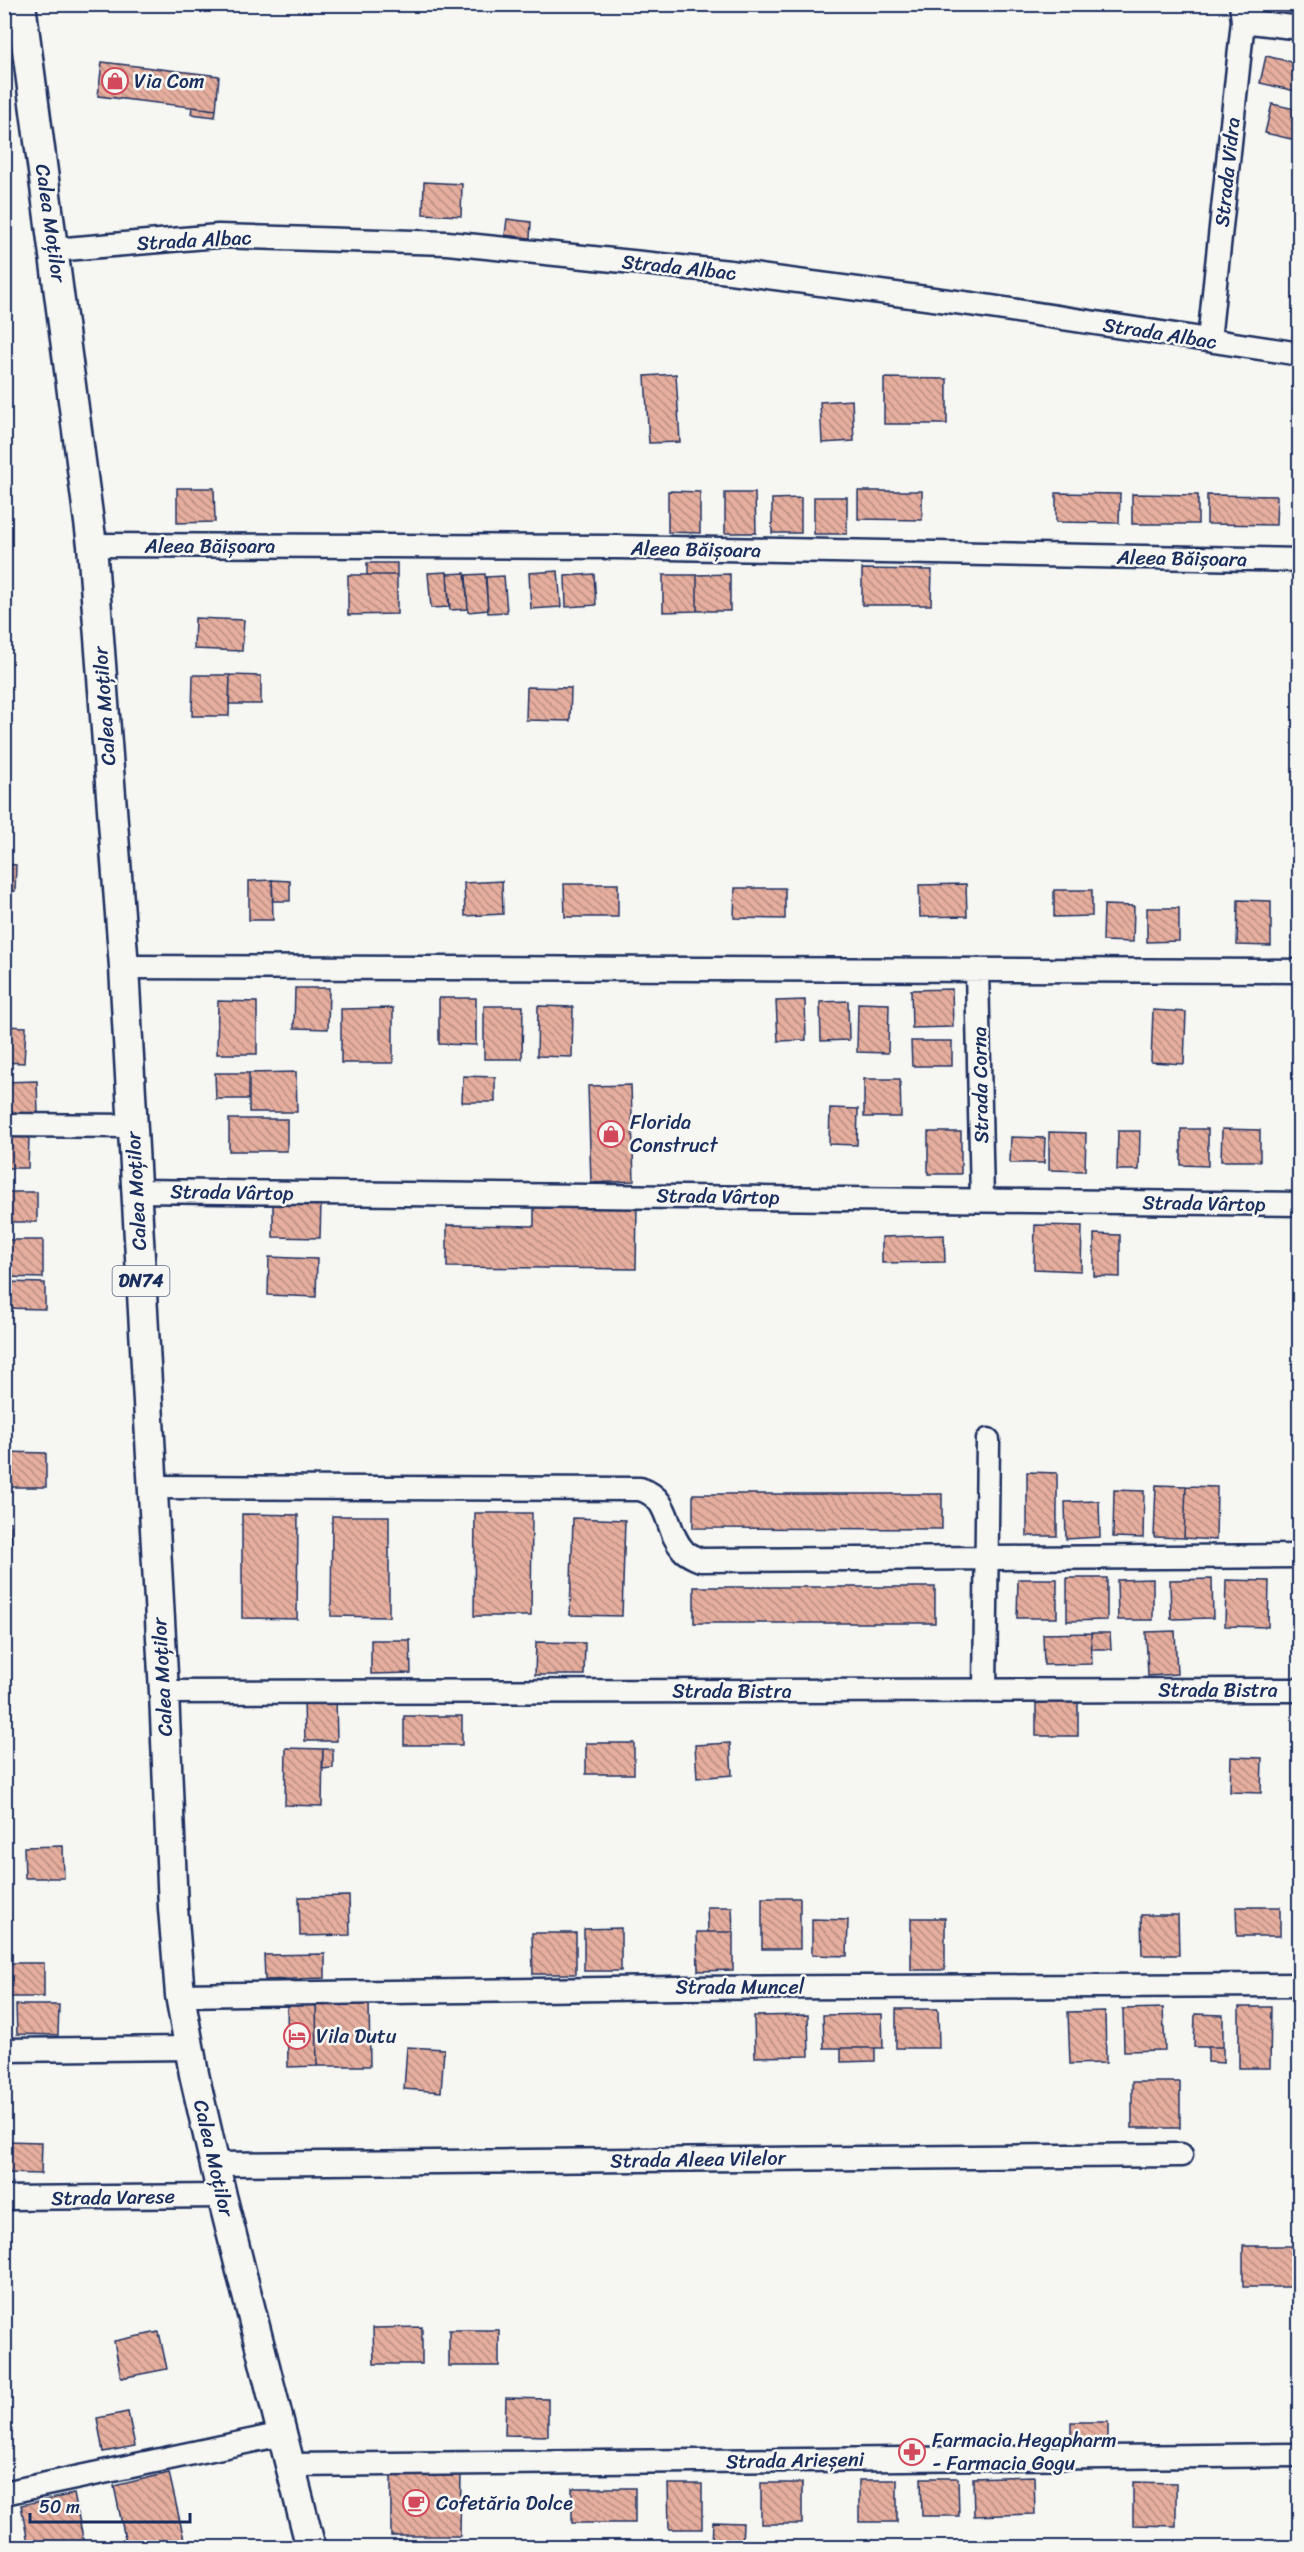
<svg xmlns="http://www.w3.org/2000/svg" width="1304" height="2552" viewBox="0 0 1304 2552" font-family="Sriracha,sans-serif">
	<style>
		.building { fill: url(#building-back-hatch); stroke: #1b2f5e; stroke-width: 1.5 }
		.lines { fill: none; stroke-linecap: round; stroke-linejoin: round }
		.minor-casing { stroke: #1b2f5e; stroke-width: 27 }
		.major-casing { stroke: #1b2f5e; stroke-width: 33 }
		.minor { stroke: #f6f6f2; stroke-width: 22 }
		.major { stroke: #f6f6f2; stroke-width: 28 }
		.labels { text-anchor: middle; stroke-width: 5; stroke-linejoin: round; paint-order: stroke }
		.shield { fill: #f6f6f2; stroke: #5d6b8a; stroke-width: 1.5 }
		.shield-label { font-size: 18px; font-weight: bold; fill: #1b2f5e }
		.poi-label { font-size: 20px; fill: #1b2f5e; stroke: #f6f6f2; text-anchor: start }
		.street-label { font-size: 20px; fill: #1b2f5e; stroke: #f6f6f2 }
	</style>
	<defs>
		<pattern id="building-back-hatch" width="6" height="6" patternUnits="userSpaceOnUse" patternTransform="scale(1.5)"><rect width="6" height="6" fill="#e6ae9e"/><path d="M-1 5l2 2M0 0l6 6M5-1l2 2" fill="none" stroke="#ba8e84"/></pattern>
	</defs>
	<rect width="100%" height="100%" fill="#f6f6f2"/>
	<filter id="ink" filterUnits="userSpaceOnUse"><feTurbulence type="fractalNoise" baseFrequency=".0167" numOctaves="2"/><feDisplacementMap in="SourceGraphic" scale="12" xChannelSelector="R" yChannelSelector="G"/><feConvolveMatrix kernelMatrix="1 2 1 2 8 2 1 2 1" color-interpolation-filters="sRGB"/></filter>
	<g filter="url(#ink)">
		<path class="building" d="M1266,56L1300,64V92L1260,83Z
			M102,62L219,76L216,110L98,96Z
			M1272,104L1300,110V141L1265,133Z
			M192,107L216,110L215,117L191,114Z
			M424,182L462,184L461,216L423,214Z
			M507,219L531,222L530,238L505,235Z
			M676,374L680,442L649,443L645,376Z
			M884,378L947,379V424H884Z
			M852,400L854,441L822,443L820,402Z
			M177,488H214L215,522L177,523Z
			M668,491L700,492V533L668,532Z
			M858,491H922V520L858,519Z
			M725,493H755L756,533H725Z
			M1056,493L1120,494L1119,523L1056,522Z
			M1132,494L1198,495V524H1132Z
			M1207,495L1277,496L1276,525L1207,524Z
			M814,497H847V534H814Z
			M801,498V533H772V499Z
			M367,563H397V575H367Z
			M862,569L932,570L931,605H862Z
			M558,571L561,607L531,609L529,573Z
			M447,572L449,607L431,608L428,573Z
			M465,573L468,609L450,610L447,574Z
			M485,574L488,610L468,612L466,575Z
			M594,574L596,605L566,607L565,576Z
			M730,574V611H697V575Z
			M348,575H397V614L348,615Z
			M663,575H697V611L663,612Z
			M504,576L507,612L488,613L486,577Z
			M195,618L244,620L242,651L194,649Z
			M193,675H230L229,716H192Z
			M230,675L261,676V704H229Z
			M527,687L571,688L570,721L526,720Z
			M4,864L16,865L15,891H4Z
			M272,880L290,881V901H273Z
			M272,880L273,920H249V881Z
			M502,881L503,914L465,916L464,883Z
			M564,884H618V917H565Z
			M966,884L967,916L920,917L919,885Z
			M735,888H785V919L734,918Z
			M1054,890H1092V916L1054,917Z
			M1238,900L1271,901V946L1237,945Z
			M1104,905L1134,906L1133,942L1103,941Z
			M1147,908H1179V941L1147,942Z
			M295,988H329L328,1029L294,1028Z
			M952,989L953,1027L912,1028L911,990Z
			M439,998H476V1045L439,1044Z
			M805,1000L806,1040L778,1041L776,1001Z
			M218,1001L257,1002V1054H217Z
			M848,1001L849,1040L821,1041L820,1002Z
			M858,1003L889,1004L888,1053L857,1052Z
			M484,1006H523L522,1059H484Z
			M538,1006L573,1007L572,1057L537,1056Z
			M393,1008V1063H341V1009Z
			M1153,1010L1186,1012L1184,1064L1151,1062Z
			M4,1026L26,1027L24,1063L4,1062Z
			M911,1041H952V1066H912Z
			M296,1072L297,1112H249V1073Z
			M215,1073H249V1099H216Z
			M463,1076L495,1077V1102H462Z
			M864,1079H900L901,1117H864Z
			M37,1081L38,1114H4V1082Z
			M631,1085L634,1181L591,1183L588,1086Z
			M830,1108L858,1109L857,1145L829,1144Z
			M229,1119H287V1151H229Z
			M1181,1129H1208V1166L1181,1165Z
			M1222,1129L1260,1130V1161H1221Z
			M1118,1131H1140L1139,1170H1117Z
			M928,1132H961V1174H928Z
			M1049,1132L1086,1133L1085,1171L1049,1170Z
			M4,1136L29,1137L28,1168H4Z
			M1011,1137L1045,1138L1044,1163H1010Z
			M4,1192H37V1222H4Z
			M273,1201L321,1202L320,1238L273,1237Z
			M534,1204L637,1205L636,1269L447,1267V1225L534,1226Z
			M1035,1225L1082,1226L1081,1271L1034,1269Z
			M1094,1234L1120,1235V1277L1094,1276Z
			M944,1235L945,1262L882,1263V1237Z
			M4,1240H43V1278L4,1277Z
			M269,1257L317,1259L316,1297L268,1295Z
			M4,1282L45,1283V1309L4,1308Z
			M4,1452L46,1453V1487H4Z
			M1027,1472L1057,1473V1536H1027Z
			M1156,1485L1186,1486L1184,1538L1154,1537Z
			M1186,1486L1217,1487L1216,1540L1184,1538Z
			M1114,1490L1144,1491L1143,1538L1113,1537Z
			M693,1494H942V1529L693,1528Z
			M1099,1501L1100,1537L1066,1539L1065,1502Z
			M475,1513H532L531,1616H474Z
			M242,1514L298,1515L297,1619L242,1618Z
			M332,1516H389V1617L331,1616Z
			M573,1518L625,1520L622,1616L570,1615Z
			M4,1522H11V1551H4Z
			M1067,1578H1107V1620L1067,1621Z
			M1018,1579H1057V1618H1017Z
			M1153,1579V1620H1118L1117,1580Z
			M1212,1579L1213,1618L1171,1619L1170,1580Z
			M1226,1580L1269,1581L1268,1627L1225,1626Z
			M694,1587H935V1623H694Z
			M1175,1631L1177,1674L1148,1676L1146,1632Z
			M1091,1633H1110L1111,1649H1092Z
			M1091,1633L1092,1664L1044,1665L1043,1634Z
			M371,1640H410L411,1673L371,1674Z
			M536,1642L585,1643L584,1675H535Z
			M336,1699L337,1741H305L304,1700Z
			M1036,1702H1078V1736H1036Z
			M404,1716H462V1745H404Z
			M586,1743H634V1774H586Z
			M730,1743L732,1775L697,1778L695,1745Z
			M286,1748L323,1749L322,1806L285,1805Z
			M323,1749H333V1768L322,1769Z
			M1231,1757L1262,1758L1261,1793L1230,1792Z
			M63,1846L64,1878H25L24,1847Z
			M349,1896L350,1935L300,1936L299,1897Z
			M762,1898H800V1949H762Z
			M707,1907H732L733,1932H708Z
			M1236,1907H1280V1936H1237Z
			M1141,1915H1178L1179,1955H1142Z
			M911,1918H945V1970H911Z
			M812,1919L848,1920L847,1956L812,1955Z
			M621,1928V1971H584V1929Z
			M697,1932H733V1970L698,1971Z
			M532,1933H576V1974H533Z
			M325,1954V1978L265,1980L264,1955Z
			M4,1963H44V1997H4Z
			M369,1999L370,2066H317L316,2000Z
			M316,2000L317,2066L288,2067L287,2001Z
			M16,2005H59L58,2035L17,2034Z
			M1239,2007H1271L1270,2068H1239Z
			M1163,2008L1165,2050L1124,2051L1123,2009Z
			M896,2009H938L939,2048H896Z
			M1105,2011L1106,2063L1070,2064L1068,2012Z
			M882,2014L883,2048H824L823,2015Z
			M1195,2014L1223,2015V2047H1194Z
			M808,2015L809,2056L755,2057L754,2016Z
			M407,2047L444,2049L441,2092L404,2089Z
			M1208,2047H1223V2063L1208,2062Z
			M841,2048H875V2061L841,2062Z
			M1132,2082H1180V2128H1132Z
			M4,2141L42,2142L41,2174L4,2173Z
			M1243,2246H1300V2287H1243Z
			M422,2327V2364H374L373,2328Z
			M449,2330H499V2366H449Z
			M159,2332L167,2369L121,2378L114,2341Z
			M506,2398L548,2399V2436L505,2435Z
			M128,2412L135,2446L103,2452L97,2418Z
			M1071,2422H1108V2450L1071,2449Z
			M391,2472H461L460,2536H391Z
			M169,2473L186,2548H127L114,2486Z
			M1034,2476L1035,2514L974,2516L973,2478Z
			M921,2478H958L959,2516H922Z
			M859,2480H897V2522H859Z
			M1133,2482L1176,2483V2526L1133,2525Z
			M761,2483H802V2524H761Z
			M668,2484H702V2529H669Z
			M572,2488H635V2523H572Z
			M74,2494L85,2548H29L21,2505Z
			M713,2522L743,2523L742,2546L712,2545Z"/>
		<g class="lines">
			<defs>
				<path id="minor" d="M1243,21L1300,28
					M54,250L218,236L447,243L730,272L971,304L1300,354
					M1209,340L1243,21L1241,4
					M92,545L618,547L1300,560
					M124,967L1300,971
					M977,970L982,1200
					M4,1125L132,1126
					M136,1191L1300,1204
					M152,1487L640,1489C672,1499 664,1529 683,1550C687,1555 694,1557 700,1560L1300,1556
					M985,1691L988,1440
					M164,1692L1300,1690
					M180,1995L676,1988L1300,1985
					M4,2050L190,2048
					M215,2164L1181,2155
					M4,2198L222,2196
					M291,2465L1300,2455
					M4,2493L283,2434"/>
				<path id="major" d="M21,4L92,545L124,967L164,1692L173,1908L180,1995L194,2074L222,2196L311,2548"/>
			</defs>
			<use href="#minor" class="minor-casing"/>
			<use href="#major" class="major-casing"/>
			<use href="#minor" class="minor"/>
			<use href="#major" class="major"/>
		</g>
	</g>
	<defs>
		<symbol id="shop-ring" viewBox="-11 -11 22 22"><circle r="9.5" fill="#f6f6f2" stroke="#d1495b" stroke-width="1.5"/><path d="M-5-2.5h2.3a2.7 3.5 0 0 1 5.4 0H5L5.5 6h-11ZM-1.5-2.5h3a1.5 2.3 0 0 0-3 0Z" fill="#d1495b"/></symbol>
		<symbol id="hotel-ring" viewBox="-11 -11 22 22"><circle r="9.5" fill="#f6f6f2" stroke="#d1495b" stroke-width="1.5"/><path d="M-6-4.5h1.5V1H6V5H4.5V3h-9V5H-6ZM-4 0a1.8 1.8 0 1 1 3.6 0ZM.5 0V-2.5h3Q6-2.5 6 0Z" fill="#d1495b"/></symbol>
		<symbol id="pharmacy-ring" viewBox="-11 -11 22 22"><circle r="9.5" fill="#f6f6f2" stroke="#d1495b" stroke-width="1.5"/><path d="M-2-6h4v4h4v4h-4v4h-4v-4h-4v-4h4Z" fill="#d1495b"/></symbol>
		<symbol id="cafe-ring" viewBox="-11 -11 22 22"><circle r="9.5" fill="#f6f6f2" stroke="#d1495b" stroke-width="1.5"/><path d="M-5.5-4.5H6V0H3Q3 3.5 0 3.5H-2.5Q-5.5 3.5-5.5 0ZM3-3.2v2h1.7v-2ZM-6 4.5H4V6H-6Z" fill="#d1495b"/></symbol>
	</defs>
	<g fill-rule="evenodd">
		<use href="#shop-ring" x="100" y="66" width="30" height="30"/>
		<use href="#shop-ring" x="596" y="1119" width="30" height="30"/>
		<use href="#hotel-ring" x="282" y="2021" width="30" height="30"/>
		<use href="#pharmacy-ring" x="897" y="2437" width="30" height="30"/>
		<use href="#cafe-ring" x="401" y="2488" width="30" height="30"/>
	</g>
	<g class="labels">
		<rect class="shield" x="112.5" y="1266" width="57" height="30" rx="4.5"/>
		<g class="shield-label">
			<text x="141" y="1287">DN74</text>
		</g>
		<g class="poi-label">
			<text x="134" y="88">Via Com</text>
			<text x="630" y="1129">Florida<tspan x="630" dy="23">Construct</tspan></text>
			<text x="316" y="2043">Vila Dutu</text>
			<text x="932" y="2447">Farmacia Hegapharm<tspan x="932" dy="23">- Farmacia Gogu</tspan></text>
			<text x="436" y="2510">Cofetăria Dolce</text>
		</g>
		<g class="street-label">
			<text transform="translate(1227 172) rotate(-84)" y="7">Strada Vidra</text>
			<text transform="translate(51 223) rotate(82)" y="7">Calea Moților</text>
			<text transform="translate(194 240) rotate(-3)" y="7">Strada Albac</text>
			<text transform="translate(679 267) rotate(6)" y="7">Strada Albac</text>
			<text transform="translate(1160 333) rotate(9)" y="7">Strada Albac</text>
			<text x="210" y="553">Aleea Băișoara</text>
			<text transform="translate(696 549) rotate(1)" y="7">Aleea Băișoara</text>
			<text transform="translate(1182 558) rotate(1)" y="7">Aleea Băișoara</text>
			<text transform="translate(104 706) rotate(-94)" y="7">Calea Moților</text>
			<text transform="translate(980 1085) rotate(-91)" y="7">Strada Corna</text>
			<text transform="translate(136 1191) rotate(-93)" y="7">Calea Moților</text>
			<text transform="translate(232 1192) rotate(1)" y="7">Strada Vârtop</text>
			<text transform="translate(718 1196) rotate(1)" y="7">Strada Vârtop</text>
			<text transform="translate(1204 1203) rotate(1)" y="7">Strada Vârtop</text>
			<text transform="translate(162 1677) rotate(-93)" y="7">Calea Moților</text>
			<text x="1218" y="1697">Strada Bistra</text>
			<text x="732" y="1698">Strada Bistra</text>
			<text x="740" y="1994">Strada Muncel</text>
			<text transform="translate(214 2158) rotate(77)" y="7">Calea Moților</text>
			<text transform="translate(698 2159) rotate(-1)" y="7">Strada Aleea Vilelor</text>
			<text transform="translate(113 2197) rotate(-1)" y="7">Strada Varese</text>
			<text transform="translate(795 2460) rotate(-1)" y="7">Strada Arieșeni</text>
		</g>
	</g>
	<rect width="1304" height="2552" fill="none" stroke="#f6f6f2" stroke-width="24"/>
	<rect x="12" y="12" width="1280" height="2528" fill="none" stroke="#1b2f5e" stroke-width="2" filter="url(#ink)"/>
	<path d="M30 2513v9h160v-9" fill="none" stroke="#1b2f5e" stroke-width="3"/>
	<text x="39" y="2513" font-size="18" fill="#1b2f5e" stroke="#f6f6f2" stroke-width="4.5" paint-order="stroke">50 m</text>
</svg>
